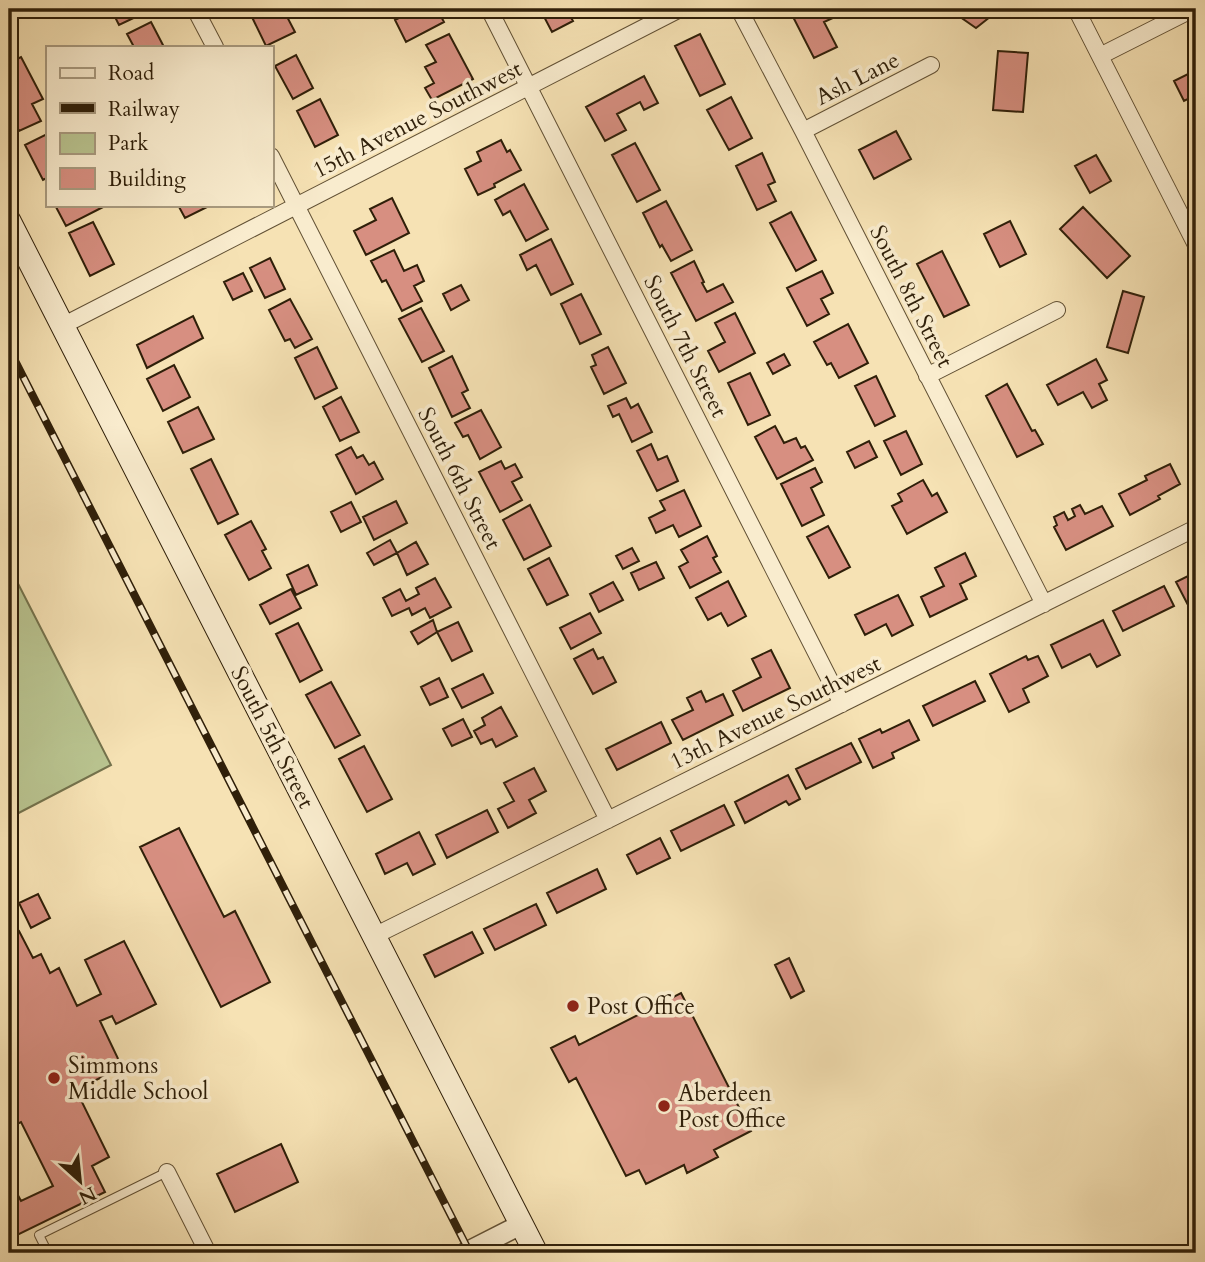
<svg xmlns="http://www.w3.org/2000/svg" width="1205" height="1262" viewBox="0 0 1205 1262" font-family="Cardo,serif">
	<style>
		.green { fill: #b9c490; stroke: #74724c; stroke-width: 2 }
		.building { fill: #d78f81; stroke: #2f1f09; stroke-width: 2 }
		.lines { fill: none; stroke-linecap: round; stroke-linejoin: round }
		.service-casing { stroke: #615034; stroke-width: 10 }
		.minor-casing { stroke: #615034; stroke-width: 18 }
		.tertiary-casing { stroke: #615034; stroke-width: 22 }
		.secondary-casing { stroke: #2f1f09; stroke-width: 25 }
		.service { stroke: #f9ecce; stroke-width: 8 }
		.minor { stroke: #f9ecce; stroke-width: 16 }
		.tertiary { stroke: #f9ecce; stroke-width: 19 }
		.secondary { stroke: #f9ecce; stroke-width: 23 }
		.rail-casing { stroke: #2f1f09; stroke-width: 8 }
		.rail { stroke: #f9ecce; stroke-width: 5; stroke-dasharray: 16; stroke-linecap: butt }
		.poi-dot { fill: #8f2418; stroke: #f9ecce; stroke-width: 2.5 }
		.labels { text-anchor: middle; stroke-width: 7; stroke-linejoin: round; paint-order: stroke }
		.street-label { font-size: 23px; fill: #2f1f09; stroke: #f9ecce }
		.poi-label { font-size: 23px; fill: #2f1f09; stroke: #f9ecce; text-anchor: start }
	</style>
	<rect width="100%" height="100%" fill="#f6e2b4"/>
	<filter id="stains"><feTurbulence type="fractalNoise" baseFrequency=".00286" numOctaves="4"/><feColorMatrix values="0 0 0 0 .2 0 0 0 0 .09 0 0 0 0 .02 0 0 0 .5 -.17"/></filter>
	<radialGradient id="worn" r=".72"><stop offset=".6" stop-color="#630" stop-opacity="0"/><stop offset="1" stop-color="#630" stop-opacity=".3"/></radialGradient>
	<path class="green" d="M9,566L111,765L9,818Z"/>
	<path class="building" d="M111,9H139L142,14L119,25Z
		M254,9H283L295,32L266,46L249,11Z
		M410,9H437L444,22L406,42L395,20L412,11Z
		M540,9H566L573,21L552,32Z
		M789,9H831L835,17L824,22L837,47L814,58Z
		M955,9H1000L976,28L953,12Z
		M151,22L164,47H134L127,34Z
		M449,34L473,79L432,100L425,88L434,83L425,67L436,62L426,45Z
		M700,34L725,84L700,96L675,46Z
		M998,51L1028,53L1023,112L993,110Z
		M296,55L313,88L293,99L275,66Z
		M21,57L43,99L32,104L41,121L19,131L9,111V63Z
		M1196,70V95L1184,101L1174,81Z
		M644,76L658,103L644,110L640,102L617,114L626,130L605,141L586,107Z
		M731,97L752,138L729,150L707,110Z
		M320,99L338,135L315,147L297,111Z
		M896,131L911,159L874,179L859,150Z
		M47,134V178L43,180L25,145Z
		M501,140L507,152L510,150L521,170L494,184L495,187L478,195L465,169L481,161L477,152Z
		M635,143L660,190L637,202L612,155Z
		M762,153L775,182L768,185L776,201L757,210L736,166Z
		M1096,155L1111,181L1090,193L1075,166Z
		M524,184L548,229L526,241L510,211L503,215L495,200Z
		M392,198L409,233L366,255L354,231L376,220L370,209Z
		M666,201L692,250L671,261L662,245L660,247L643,213Z
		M61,205H107L66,226L56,207Z
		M178,205H211L185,218Z
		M1083,207L1130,256L1107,278L1060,229Z
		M791,212L816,260L796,271L770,223Z
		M1010,221L1026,254L1000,267L984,234Z
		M93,222L114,264L90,276L69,233Z
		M551,239L573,284L551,295L536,265L527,270L520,255Z
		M394,250L404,271L417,265L424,281L414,286L422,301L402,311L386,280L382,282L371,261Z
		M942,251L969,305L944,317L917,264Z
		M270,258L285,289L265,298L250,268Z
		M694,261L704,282L702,283L707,292L723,284L733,302L696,321L671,273Z
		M822,271L833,293L821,299L829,314L807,326L787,288Z
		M243,273L252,291L233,300L224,282Z
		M461,285L469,300L451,310L443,294Z
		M1123,291L1144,297L1128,353L1107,347Z
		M581,294L601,334L580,344L561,304Z
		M290,299L312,339L295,348L290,339L285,341L269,310Z
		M421,308L444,351L422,362L399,319Z
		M735,313L755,353L719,372L708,351L725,342L715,323Z
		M193,316L203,338L147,368L137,345Z
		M848,324L868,363L839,378L831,363L827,365L814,342Z
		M317,347L337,388L315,399L295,358Z
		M608,347L626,383L604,394L591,367L596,365L592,355Z
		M784,354L790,365L773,374L767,363Z
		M452,356L468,390L462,393L470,408L452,417L429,368Z
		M1096,359L1107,380L1099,384L1107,400L1092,408L1083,392L1058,405L1047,385Z
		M174,365L190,397L163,411L147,379Z
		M750,373L770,415L748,425L728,383Z
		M876,376L895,416L875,426L855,386Z
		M1007,384L1032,431L1035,430L1043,444L1017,457L986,396Z
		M341,397L359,432L340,441L323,407Z
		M626,398L631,408L638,404L652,432L632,442L619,414L613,417L608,406Z
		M198,407L214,439L183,453L168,422Z
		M481,410L501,447L480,459L468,435L463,437L455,423Z
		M775,426L784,443L796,438L801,448L805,446L813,460L777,479L755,437Z
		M906,431L922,464L901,475L884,441Z
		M869,441L877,457L855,468L847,452Z
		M651,444L658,460L667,456L678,481L657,491L637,451Z
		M351,447L357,458L363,455L369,465L374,462L383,479L356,494L336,455Z
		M211,459L238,514L218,524L191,469Z
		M501,461L505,469L515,464L522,477L512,482L522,500L500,512L479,472Z
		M1170,464L1180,484L1158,496L1160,499L1130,515L1119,494L1147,480L1145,476Z
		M815,468L822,482L811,488L824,515L802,526L781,484Z
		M923,480L932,496L937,493L947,512L907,534L892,506L902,501L898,494Z
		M684,490L701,526L679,537L673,525L656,533L649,518L665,510L660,501Z
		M396,501L407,523L374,540L363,517Z
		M351,502L361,522L341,532L331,512Z
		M530,505L551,546L524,560L503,520Z
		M1080,505L1085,514L1102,506L1113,526L1066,550L1054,527L1057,525L1054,517L1064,512L1068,520L1075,516L1072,509Z
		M251,521L266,549L262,551L271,568L249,580L225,535Z
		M828,526L850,567L829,578L807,537Z
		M707,536L717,556L713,558L721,572L690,588L679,567L688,562L681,550Z
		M390,540L397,553L374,565L367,553Z
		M416,542L428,564L407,575L397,553Z
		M632,548L639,561L623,569L616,556Z
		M965,553L976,576L960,584L967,599L930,617L921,597L944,586L935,568Z
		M549,558L568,595L547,605L528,569Z
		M656,562L664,578L639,590L631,573Z
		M308,565L317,585L296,595L287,575Z
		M1196,572V600L1188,605L1176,582Z
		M435,578L451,607L430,618L425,608L412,615L409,608L392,616L383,598L400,589L406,601L419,594L416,588Z
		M728,581L746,616L728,626L721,613L708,620L696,598Z
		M613,582L623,600L599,612L590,594Z
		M1164,586L1174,606L1123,631L1113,611Z
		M291,589L301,608L270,624L260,605Z
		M898,595L913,625L892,636L886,624L865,635L855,615Z
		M590,613L601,633L571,649L560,628Z
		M433,620L437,632L418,644L411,632Z
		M1103,620L1120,655L1097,667L1090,654L1062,668L1051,645Z
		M458,622L472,651L452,661L437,632Z
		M298,623L322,670L300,682L276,634Z
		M593,649L598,659L603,657L616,682L593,694L574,659Z
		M771,650L790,688L743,711L733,691L761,677L752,659Z
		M1026,656L1028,660L1038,656L1048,676L1023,689L1029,702L1009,712L990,674Z
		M483,674L493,693L462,708L452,689Z
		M439,678L448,697L430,705L421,687Z
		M975,681L985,701L933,726L923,706Z
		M331,682L360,735L335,748L306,695Z
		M701,691L706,702L723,694L733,715L683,740L672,720L693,710L687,698Z
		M501,707L517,736L496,747L492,739L481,744L474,731L485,725L482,718Z
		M463,719L472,737L452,746L443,729Z
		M909,720L919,740L892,753L894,758L873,768L859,739L880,729L882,733Z
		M661,722L671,743L617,770L606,749Z
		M851,743L861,762L806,789L796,769Z
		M364,746L392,799L367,812L339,759Z
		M534,768L546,791L529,800L536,813L508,828L498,809L514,801L504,783Z
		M788,775L800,799L789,805L786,801L745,823L735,802Z
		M724,805L734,825L681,851L671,831Z
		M487,810L498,832L447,858L436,835Z
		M179,828L224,917L235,911L270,982L221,1007L140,847Z
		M419,832L435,864L413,875L407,863L385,874L376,854Z
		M660,838L670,858L637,874L627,855Z
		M597,869L606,889L557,913L547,893Z
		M38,894L50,918L31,928L19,903Z
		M536,904L546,925L495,950L484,929Z
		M19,931L33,958L41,954L50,973L59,968L77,1006L101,994L85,960L124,941L156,1004L116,1024L112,1016L100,1021L122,1067L76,1090L109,1157L92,1166L105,1192L9,1239V1184L11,1182L21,1201L53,1186L21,1122L9,1128V936Z
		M472,932L483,953L435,977L424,955Z
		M789,958L804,991L791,998L775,965Z
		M681,993L751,1131L714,1150L718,1157L687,1173L684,1165L646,1184L639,1170L626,1176L576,1078L569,1082L551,1048L575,1036L579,1045Z
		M281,1144L298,1182L235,1212L217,1174Z"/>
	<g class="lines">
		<defs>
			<path id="service" d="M48,1253L39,1235L167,1172"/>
			<path id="minor" d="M195,9L215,47
				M489,9L842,704
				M739,9L803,131L1044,604
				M1076,9L1196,245
				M1100,56L1193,9
				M803,131L931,65
				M271,156L608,820
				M62,326L680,9
				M927,376L1057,310
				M374,936L1196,528
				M167,1172L208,1253"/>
			<path id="tertiary" d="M465,1253L522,1224"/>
			<path id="secondary" d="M9,221L536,1253"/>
		</defs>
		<use href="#service" class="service-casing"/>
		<use href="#minor" class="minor-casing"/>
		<use href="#tertiary" class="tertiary-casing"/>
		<use href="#secondary" class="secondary-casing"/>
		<use href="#service" class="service"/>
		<use href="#minor" class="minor"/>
		<use href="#tertiary" class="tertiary"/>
		<use href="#secondary" class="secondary"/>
		<defs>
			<path id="rail" d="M9,349L470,1253"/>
		</defs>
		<use href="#rail" class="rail-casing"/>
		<use href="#rail" class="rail"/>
	</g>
	<g class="poi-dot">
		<circle cx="573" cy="1006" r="7"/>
		<circle cx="54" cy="1078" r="7"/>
		<circle cx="664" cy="1106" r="7"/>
	</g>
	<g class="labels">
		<g class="street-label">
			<text transform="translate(857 78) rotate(-27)" y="8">Ash Lane</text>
			<text transform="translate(417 119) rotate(-27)" y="8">15th Avenue Southwest</text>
			<text transform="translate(912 296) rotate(63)" y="8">South 8th Street</text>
			<text transform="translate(686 346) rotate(63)" y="8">South 7th Street</text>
			<text transform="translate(460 478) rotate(63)" y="8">South 6th Street</text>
			<text transform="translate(775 712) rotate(-26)" y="8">13th Avenue Southwest</text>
			<text transform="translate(273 737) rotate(63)" y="8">South 5th Street</text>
		</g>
		<g class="poi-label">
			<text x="587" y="1014">Post Office</text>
			<text x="68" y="1073">Simmons<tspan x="68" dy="26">Middle School</tspan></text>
			<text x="678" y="1101">Aberdeen<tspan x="678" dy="26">Post Office</tspan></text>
		</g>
	</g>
	<rect width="1205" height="1262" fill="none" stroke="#f6e2b4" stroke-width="35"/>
	<rect x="10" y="10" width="1184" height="1241" fill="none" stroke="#2f1f09" stroke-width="3.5"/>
	<rect x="18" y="18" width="1170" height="1227" fill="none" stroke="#2f1f09" stroke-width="2"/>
	<rect x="46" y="46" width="228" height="161" fill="#f9ecce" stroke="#a89a7f" stroke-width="2"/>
	<rect x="60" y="68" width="35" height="10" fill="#f9ecce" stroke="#a89a7f" stroke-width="2"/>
	<text x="108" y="80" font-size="21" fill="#2f1f09">Road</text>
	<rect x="60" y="103" width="35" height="10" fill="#2f1f09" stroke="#a89a7f" stroke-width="2"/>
	<text x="108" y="116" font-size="21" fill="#2f1f09">Railway</text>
	<rect x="60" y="133" width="35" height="21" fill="#b9c490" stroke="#a89a7f" stroke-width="2"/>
	<text x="108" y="150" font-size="21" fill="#2f1f09">Park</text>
	<rect x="60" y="168" width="35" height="21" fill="#d78f81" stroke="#a89a7f" stroke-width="2"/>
	<text x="108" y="186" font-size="21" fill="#2f1f09">Building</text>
	<g transform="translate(80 1181) rotate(153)" stroke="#f9ecce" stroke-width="5" paint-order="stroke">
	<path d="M0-5L12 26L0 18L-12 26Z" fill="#2f1f09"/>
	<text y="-10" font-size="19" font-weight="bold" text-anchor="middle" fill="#2f1f09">N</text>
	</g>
	<rect width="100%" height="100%" filter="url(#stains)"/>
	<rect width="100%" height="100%" fill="url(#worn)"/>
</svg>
